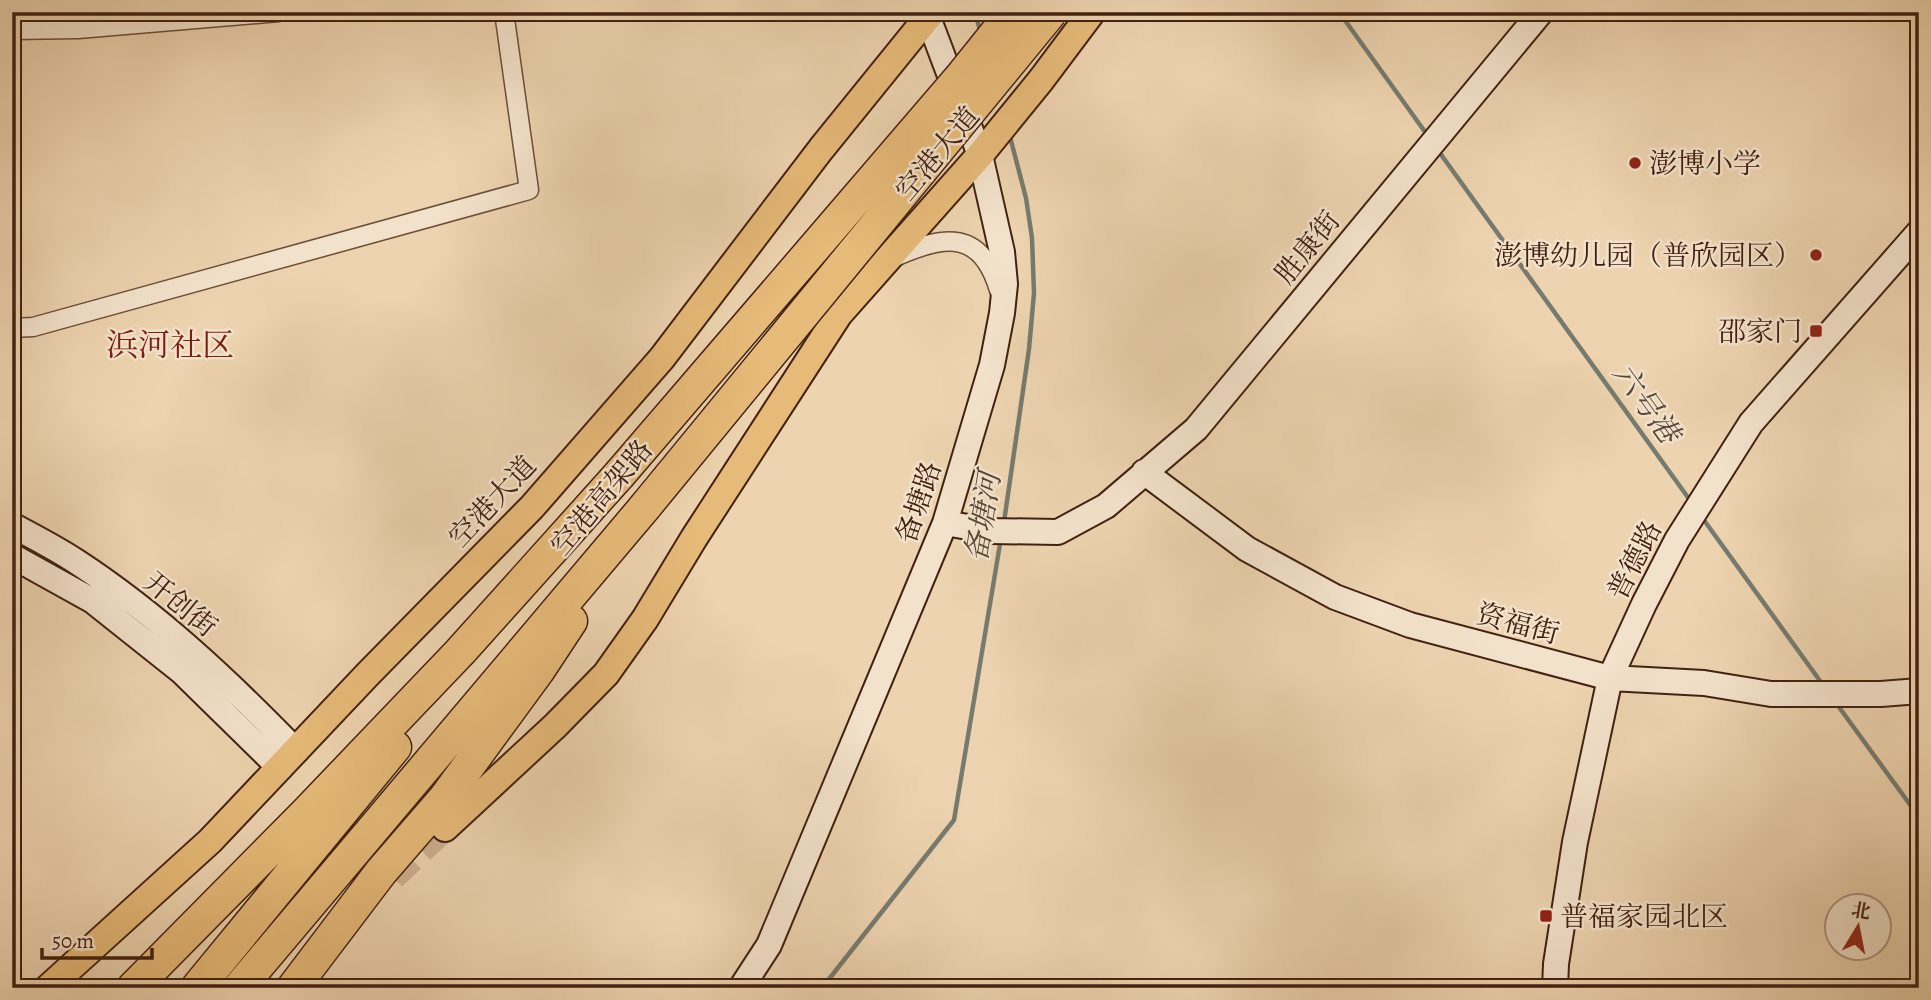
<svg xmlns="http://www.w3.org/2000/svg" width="1931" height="1000" viewBox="0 0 1931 1000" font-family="Alegreya,'Noto Serif SC',serif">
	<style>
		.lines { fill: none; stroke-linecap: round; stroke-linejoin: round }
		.stream { stroke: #767b6f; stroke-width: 4.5 }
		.primary-tunnel { stroke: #cbaf8f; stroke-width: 26; stroke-dasharray: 26 13; stroke-linecap: butt }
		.street-casing { stroke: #6d4e38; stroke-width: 21 }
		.secondary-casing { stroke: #422111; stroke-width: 28 }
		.primary-casing { stroke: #422111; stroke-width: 30 }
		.highway-casing { stroke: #422111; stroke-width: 35 }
		.street { stroke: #f3e2cb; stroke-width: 18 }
		.secondary { stroke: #f3e2cb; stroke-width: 24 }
		.primary { stroke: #e6ba78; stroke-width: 26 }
		.highway { stroke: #e6ba78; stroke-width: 32 }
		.highway-bridge-casing { stroke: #422111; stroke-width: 35; stroke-linecap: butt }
		.highway-bridge { stroke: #e6ba78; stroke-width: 32 }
		.poi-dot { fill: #8f2418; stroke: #f3e2cb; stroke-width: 2.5 }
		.labels { text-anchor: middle; stroke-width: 5; stroke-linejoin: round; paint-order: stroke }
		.street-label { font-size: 28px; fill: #422111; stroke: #f3e2cb }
		.poi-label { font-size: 28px; fill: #422111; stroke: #f3e2cb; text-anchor: start }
		.water-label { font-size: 30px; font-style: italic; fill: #584638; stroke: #f3e2cb }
		.quarter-label { font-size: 32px; fill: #7a1f14; stroke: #f3e2cb }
	</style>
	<rect width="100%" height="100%" fill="#edd3af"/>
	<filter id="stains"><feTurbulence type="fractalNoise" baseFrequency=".00286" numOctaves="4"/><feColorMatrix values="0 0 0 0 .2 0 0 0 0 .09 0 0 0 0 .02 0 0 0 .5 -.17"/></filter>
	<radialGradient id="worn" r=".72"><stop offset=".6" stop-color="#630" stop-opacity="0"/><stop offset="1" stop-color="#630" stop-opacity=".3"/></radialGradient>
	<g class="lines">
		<path class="stream" d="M975,12L981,34
			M1339,12L1428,136
			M1437,149L1692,503
			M1701,516L1823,685
			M1004,522L1029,349L1034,293L1032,238L1026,198L1009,133
			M1836,703L1919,817
			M822,988L954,820L1001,538"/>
		<path class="primary-tunnel" d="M393,877L445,828"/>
		<defs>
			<path id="street" d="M12,30L78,29L279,12
				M895,257C944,235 981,229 999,290
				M12,328L33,327L529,190L504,12"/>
			<path id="secondary" d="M1144,472L1247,549L1335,597L1410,625L1610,678L1704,683L1771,694H1881L1919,691
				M945,523L991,531L1058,532L1106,506L1196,429L1541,12
				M12,525C34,537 56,548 77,562C158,615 229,682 296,751
				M12,556L93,601L181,671L280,768
				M741,988L769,945L945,523L992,365L1002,313L1005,284L1002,252L980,155L926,12
				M1555,988L1556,964L1575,842L1610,678L1644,604L1677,540L1751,423L1919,232"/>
			<path id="primary" d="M445,828L555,726L606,674L645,619L694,538L839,314L980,155L1041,80L1092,12
				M48,988L210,841L368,674L532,507L662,358L821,149L932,12"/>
			<path id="highway" d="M133,988L307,812L460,652L619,475
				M197,988L395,747
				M239,988L644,508
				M293,988L381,872L445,798L538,671L571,621"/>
		</defs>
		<use href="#street" class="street-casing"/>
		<use href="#secondary" class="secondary-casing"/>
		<use href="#primary" class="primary-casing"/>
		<use href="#highway" class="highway-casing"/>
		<use href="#street" class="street"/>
		<use href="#secondary" class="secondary"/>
		<use href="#primary" class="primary"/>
		<use href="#highway" class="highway"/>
		<defs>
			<path id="highway-bridge" d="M619,475L960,78L1013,12
				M644,508L1051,12"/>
		</defs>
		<use href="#highway-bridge" class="highway-bridge-casing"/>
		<use href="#highway-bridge" class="highway-bridge"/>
	</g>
	<g class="poi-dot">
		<circle cx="1635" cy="163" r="7"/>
		<circle cx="1816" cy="255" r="7"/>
		<rect x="1809" y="324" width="14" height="14" rx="3.5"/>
		<rect x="1539" y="909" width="14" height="14" rx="3.5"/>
	</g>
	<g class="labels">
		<g class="street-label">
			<text transform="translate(937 153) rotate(-50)" y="10">空港大道</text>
			<text transform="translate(1307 247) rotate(-51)" y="10">胜康街</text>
			<text transform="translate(601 497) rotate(-50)" y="10">空港高架路</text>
			<text transform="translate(492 501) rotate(-47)" y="10">空港大道</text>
			<text transform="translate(918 502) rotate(-71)" y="10">备塘路</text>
			<text transform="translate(1634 560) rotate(-63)" y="10">普德路</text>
			<text transform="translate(181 604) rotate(39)" y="10">开创街</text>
			<text transform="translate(1518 623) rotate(15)" y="10">资福街</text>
		</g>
		<g class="poi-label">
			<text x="1649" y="173">澎博小学</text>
			<text x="1802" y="265" text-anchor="end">澎博幼儿园（普欣园区）</text>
			<text x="1802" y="341" text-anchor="end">邵家门</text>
			<text x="1560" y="926">普福家园北区</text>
		</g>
		<g class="water-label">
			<text transform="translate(1646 403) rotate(54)" y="10">六号港</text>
			<text transform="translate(983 517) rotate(-81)" y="10">备塘河</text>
		</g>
		<g class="quarter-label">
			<text x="170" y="356">浜河社区</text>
		</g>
	</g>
	<rect width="1931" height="1000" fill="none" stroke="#edd3af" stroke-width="42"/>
	<rect x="14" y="14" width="1903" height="972" fill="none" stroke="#422111" stroke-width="3.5"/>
	<rect x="21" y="21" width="1889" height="958" fill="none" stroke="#422111" stroke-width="2"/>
	<g transform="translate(1858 927) rotate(10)"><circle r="33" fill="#f3e2cb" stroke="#ac9581" stroke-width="2"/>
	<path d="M0-5L12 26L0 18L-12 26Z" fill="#8f2418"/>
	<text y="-10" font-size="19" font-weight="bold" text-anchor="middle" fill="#422111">北</text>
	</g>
	<path d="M42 948v10h110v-10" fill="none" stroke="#422111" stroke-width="3.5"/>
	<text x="52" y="948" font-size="21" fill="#422111" stroke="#f3e2cb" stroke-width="5" paint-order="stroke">50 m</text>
	<rect width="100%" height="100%" filter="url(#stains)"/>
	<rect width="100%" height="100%" fill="url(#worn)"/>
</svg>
